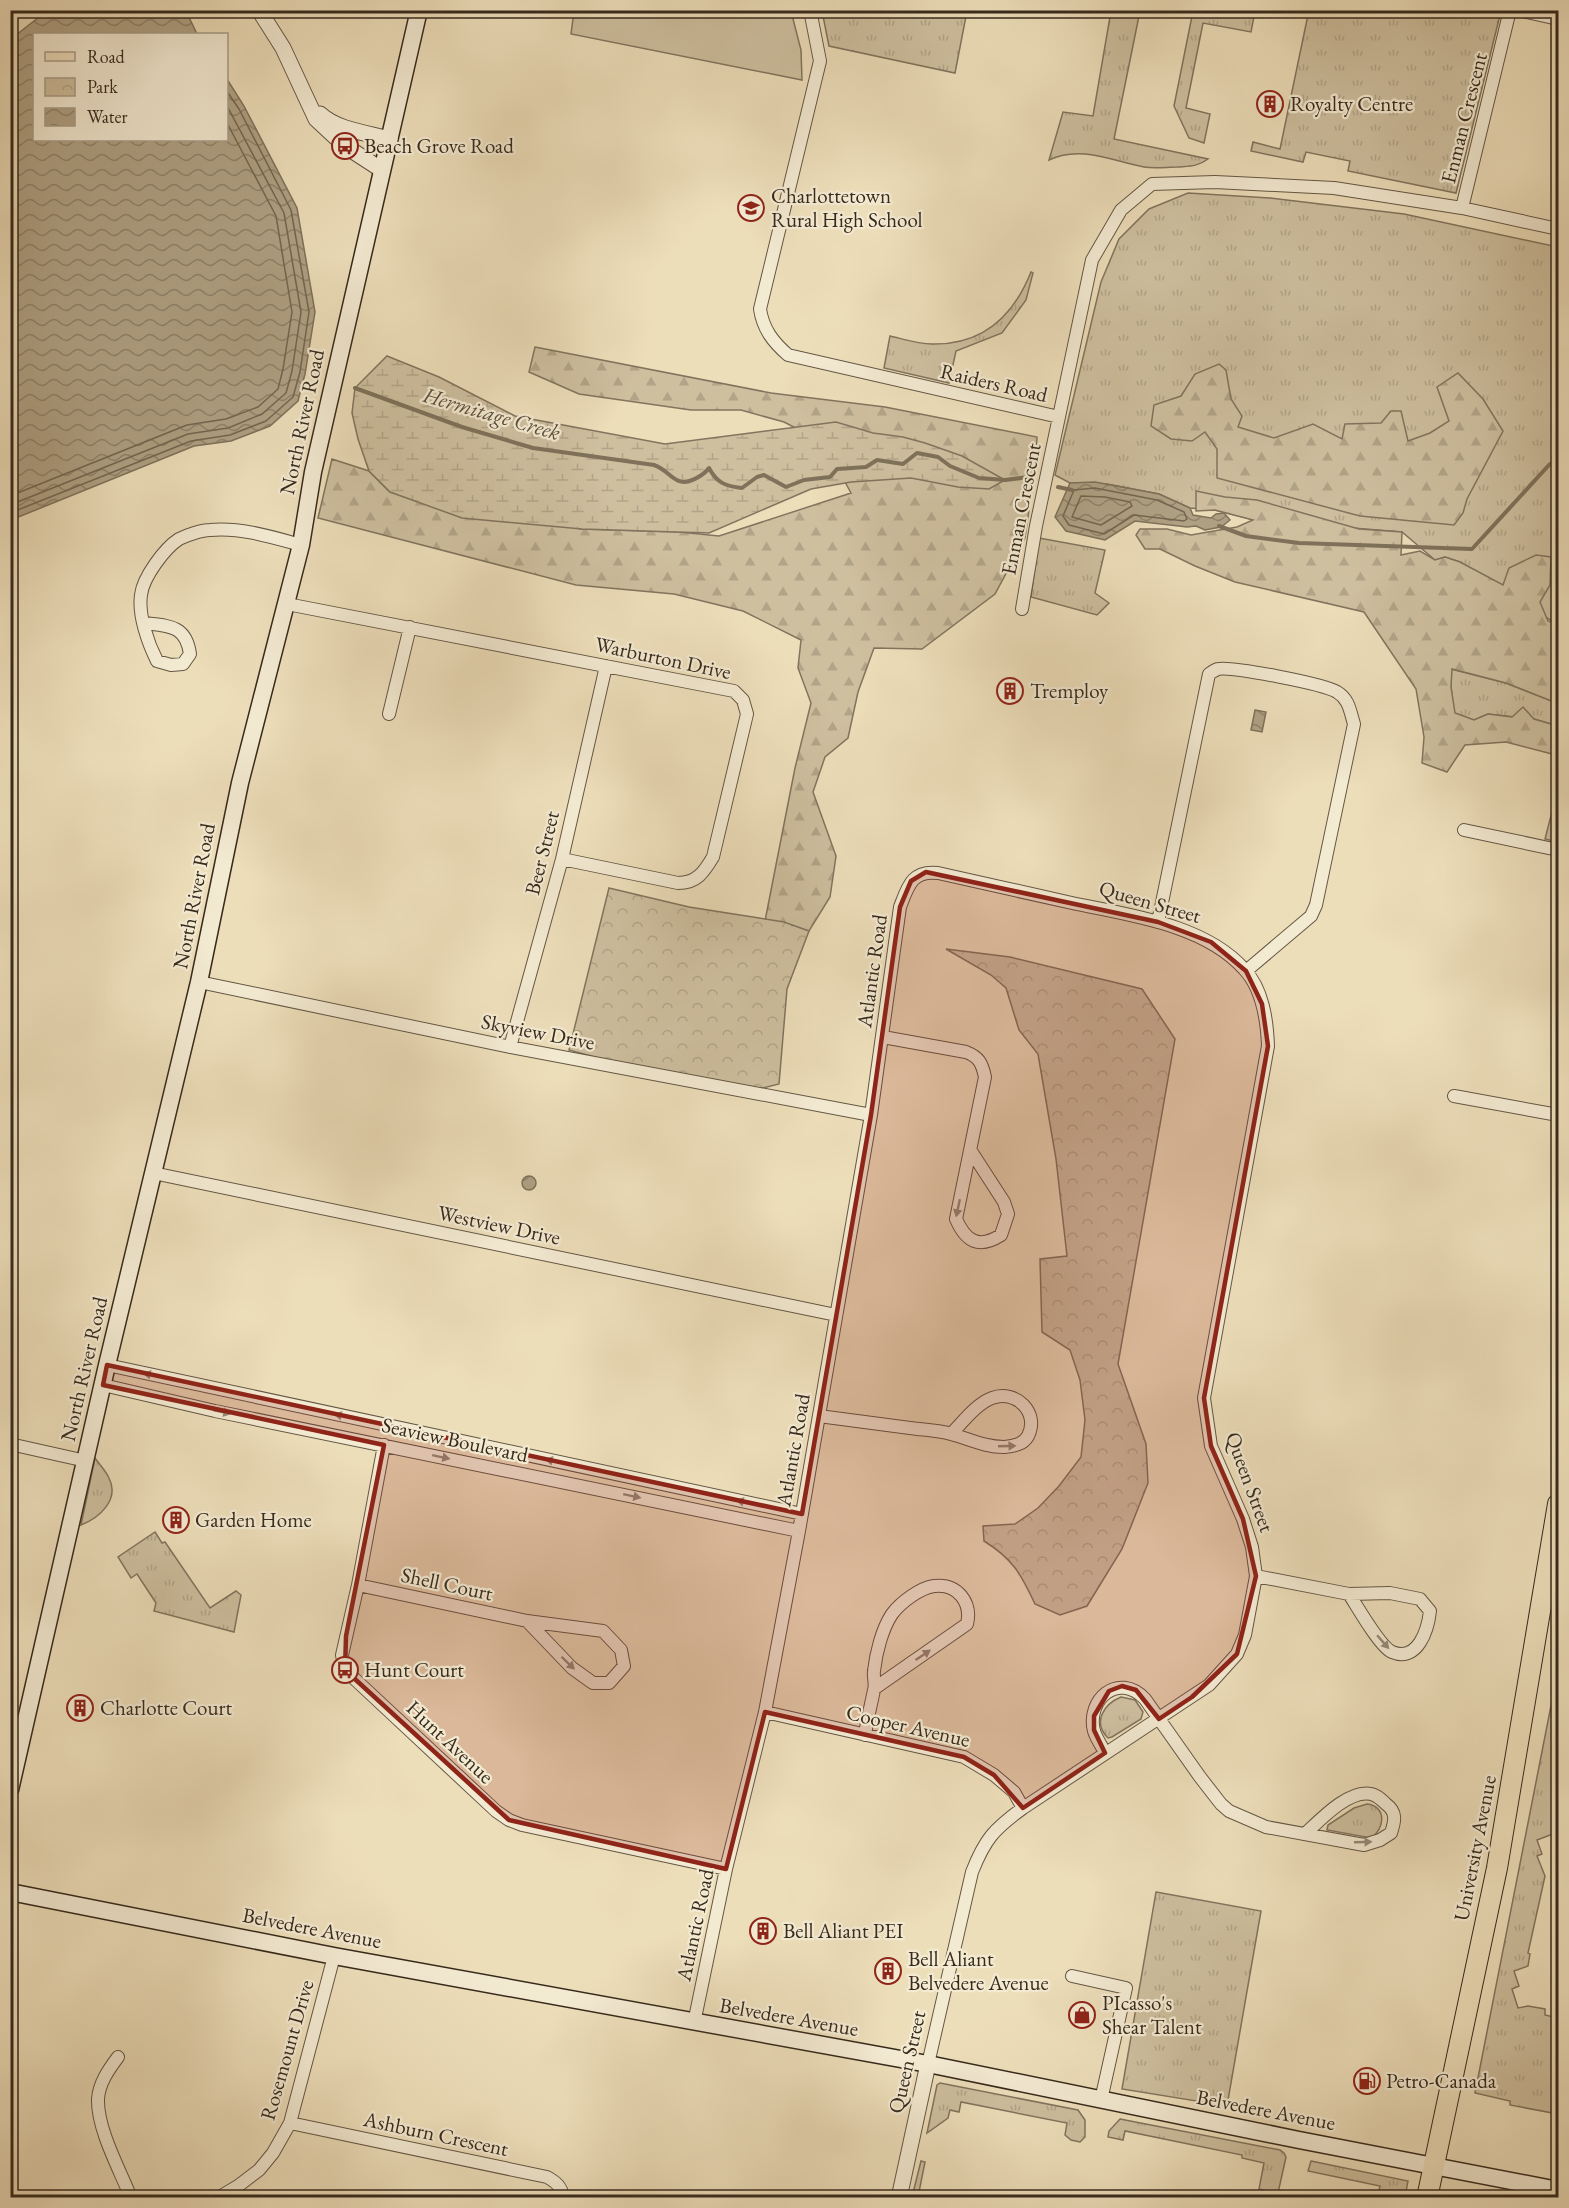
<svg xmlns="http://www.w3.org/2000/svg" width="1569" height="2208" viewBox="0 0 1569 2208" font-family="'EB Garamond',serif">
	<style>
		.grass { fill: url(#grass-tufts); stroke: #82745e; stroke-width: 1.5 }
		.forest { fill: url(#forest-firs); stroke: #82745e; stroke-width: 1.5 }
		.wetland { fill: url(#wetland-marsh); stroke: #82745e; stroke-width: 1.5 }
		.park { fill: url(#park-crowns); stroke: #82745e; stroke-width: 1.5 }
		.pitch { fill: #cebf9f; stroke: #82745e; stroke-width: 1.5 }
		.water { fill: url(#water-waves); stroke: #7f715a; stroke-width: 1.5 }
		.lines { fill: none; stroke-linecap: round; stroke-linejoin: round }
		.shore { stroke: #736650; stroke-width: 1.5 }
		.stream { stroke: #7f715a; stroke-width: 4 }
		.minor-casing { stroke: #645744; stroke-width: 14 }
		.tertiary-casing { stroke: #645744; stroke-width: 17 }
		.secondary-casing { stroke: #372a1c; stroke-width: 19 }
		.primary-casing { stroke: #372a1c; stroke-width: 22 }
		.minor { stroke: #f3ead2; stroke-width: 12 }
		.tertiary { stroke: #f3ead2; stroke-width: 15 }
		.secondary { stroke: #f3ead2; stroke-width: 16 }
		.primary { stroke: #eddeba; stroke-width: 20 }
		.oneway { fill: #958a77 }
		.marked { fill: #8f2418; fill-opacity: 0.2; stroke: #8f2418; stroke-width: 4.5; stroke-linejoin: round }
		.labels { text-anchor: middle; stroke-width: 4.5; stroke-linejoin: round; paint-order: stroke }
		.poi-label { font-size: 21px; fill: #372a1c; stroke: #f3ead2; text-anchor: start }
		.street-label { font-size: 21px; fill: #372a1c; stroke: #f3ead2 }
		.water-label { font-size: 22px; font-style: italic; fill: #5b4e3b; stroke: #f3ead2 }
	</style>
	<defs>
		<pattern id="grass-tufts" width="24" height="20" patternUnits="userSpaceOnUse" patternTransform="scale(1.5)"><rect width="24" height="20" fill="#cebf9f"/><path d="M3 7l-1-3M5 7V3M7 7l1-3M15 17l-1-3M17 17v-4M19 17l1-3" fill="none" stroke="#b2a488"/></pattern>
		<pattern id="forest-firs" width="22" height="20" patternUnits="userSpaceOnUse" patternTransform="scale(1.5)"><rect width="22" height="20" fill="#cebf9f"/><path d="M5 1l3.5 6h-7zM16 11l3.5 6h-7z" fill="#b2a488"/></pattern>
		<pattern id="wetland-marsh" width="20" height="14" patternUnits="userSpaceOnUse" patternTransform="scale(1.5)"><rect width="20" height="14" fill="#cebf9f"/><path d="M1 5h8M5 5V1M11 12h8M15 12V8" fill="none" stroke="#b2a488"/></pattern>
		<pattern id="park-crowns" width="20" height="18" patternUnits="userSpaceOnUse" patternTransform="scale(1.5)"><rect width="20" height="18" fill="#cebf9f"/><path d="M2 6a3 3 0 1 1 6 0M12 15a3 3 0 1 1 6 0" fill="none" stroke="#b2a488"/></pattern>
		<pattern id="water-waves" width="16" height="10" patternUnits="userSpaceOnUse" patternTransform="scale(1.5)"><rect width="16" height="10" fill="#afa184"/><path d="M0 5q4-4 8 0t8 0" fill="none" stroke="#8f836b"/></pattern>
	</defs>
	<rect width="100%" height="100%" fill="#eddeba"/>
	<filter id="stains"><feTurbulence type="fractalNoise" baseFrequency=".00333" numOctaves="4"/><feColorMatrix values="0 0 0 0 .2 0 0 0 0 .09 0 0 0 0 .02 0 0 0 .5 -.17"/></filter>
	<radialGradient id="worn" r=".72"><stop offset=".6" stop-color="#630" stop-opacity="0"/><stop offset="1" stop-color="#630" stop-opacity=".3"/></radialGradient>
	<path class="grass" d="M1309,10L1501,11L1456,193L1348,171L1350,161L1306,152L1303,162L1251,151L1253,142L1280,149Z
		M822,11H967L955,73L829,46Z
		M1111,11H1140L1114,139L1208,159C1197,167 1190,166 1177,167C1167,167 1155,169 1144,167C1112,161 1081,145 1049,160L1063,112L1093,116Z
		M1193,11H1255L1251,32L1203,23L1186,108L1210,114L1204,143L1189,138L1174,106Z
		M1188,193L1270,198L1404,214L1558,247V625L1460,562L1445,557L1435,560L1402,532L1254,520L1215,510L1190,508L1159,494L1107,484L1070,483L1055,475L1101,282L1119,239L1149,209Z
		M1031,272L1033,273L1026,300L1002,333L956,351L949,383L884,368L890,336C903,339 918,344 932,344C982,345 1013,317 1031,272Z
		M1039,538L1105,550L1095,593L1109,603L1097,615L1031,597Z
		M1451,669L1506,683L1554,702L1558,700V726L1534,719L1488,714L1474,720L1454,713L1451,687Z
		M1558,788V842L1545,839Z
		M95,1458C99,1464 106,1471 109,1478C120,1500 99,1518 81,1525Z
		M155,1532L162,1543L165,1542L210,1608L236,1591L241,1595L234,1632L154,1611L156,1603L137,1574L131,1578L118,1557Z
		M1558,1670V1815L1553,1834L1537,1840L1542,1854L1537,1856L1545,1876L1528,1953L1530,1954L1528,1966L1514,1971L1519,1986L1512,1989L1518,2008L1528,2006L1545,2009V2015L1558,2018V2114L1510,2105V2101L1475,2093Z
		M1121,1697L1135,1700L1143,1712L1141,1719L1112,1737L1108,1738C1092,1722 1104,1704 1121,1697Z
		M1367,1804C1387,1806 1385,1829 1371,1838L1327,1830L1328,1825L1354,1808Z
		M1156,1892L1261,1911L1227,2106L1122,2089Z
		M940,2083L1078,2110L1085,2120V2137L1080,2142L1071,2140L1065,2135L1067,2123L961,2102L959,2112L950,2110L948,2118L927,2133L937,2085Z
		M1120,2119L1280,2150L1284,2153L1286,2157L1278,2193L1259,2189L1264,2163L1242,2158V2155L1125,2131L1123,2140L1108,2137L1109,2131Z
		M921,2161L925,2162L918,2197H912Z
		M1311,2161L1408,2181L1405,2197L1378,2195L1380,2186L1308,2171Z"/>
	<path class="forest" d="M535,347L771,393L885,407L1037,437L1035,468L1025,538L995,594L922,649L874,648L858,692L848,738L825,757L813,792L836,856L830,897L809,931L765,921L795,768L811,703L798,668L801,640L743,611L674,594L576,585L318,518L332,459L369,471L390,492L581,529L679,532L719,536L851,493L823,442L784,422L741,410H691L579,394L529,372Z
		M1219,364L1226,370L1231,399L1242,416L1238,427L1274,438L1313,424L1342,439L1345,424L1381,423L1391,411H1401L1408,441L1430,433L1449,421L1437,387L1458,373L1483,399L1503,431L1467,499L1463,513L1454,525L1360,516L1217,478V449L1205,432L1192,441L1171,439L1151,426L1154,405L1181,396L1195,374Z
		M1196,491L1225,497L1257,500L1359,529L1402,532L1401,555L1420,551L1435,560L1445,557L1460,562L1503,585L1509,568L1536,555L1551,557L1550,585L1540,602L1548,621L1558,625V700L1554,702L1506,683L1452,669L1451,687L1455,713L1474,720L1488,714L1512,717L1523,707L1534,719L1558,726L1556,755L1506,742L1465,745L1447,772L1422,763L1424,737L1416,689L1364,612L1235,582L1195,566L1160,549H1145L1136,535L1140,529H1167L1191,535L1237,527L1253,520L1215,510L1196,511Z"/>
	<path class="wetland" d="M387,356L439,377L515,416L665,444L836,422L873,433L903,437L925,443L962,456L1005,480L989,489L958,487L911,478L851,482L811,489L709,533L582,529L462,518L390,492L369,471L358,439L352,413L355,388Z"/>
	<path class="park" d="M609,888L689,907L784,922L809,931L787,989L779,1084L735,1095L569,1050Z
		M946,949L1010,957L1142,989L1175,1039L1118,1364L1146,1444L1148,1483L1122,1549L1087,1606L1060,1615L1035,1604C1021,1574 1013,1559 984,1541L983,1526L1015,1524L1038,1508L1059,1486L1081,1457L1085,1420L1080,1380L1070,1350L1042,1332L1040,1259L1067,1256L1056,1159L1038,1054L1019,1030L1006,988L991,975Z"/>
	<path class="pitch" d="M574,11H791L801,50L802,80L571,34Z"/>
	<path class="water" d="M48,10L186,11L197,34H34V140H226L227,79L244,106L297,208L315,312L305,374L298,401L270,426L231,441L194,446L11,520V39Z
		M1095,482L1159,494L1190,508L1193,515L1211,518L1216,514L1224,513L1230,520L1221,527L1205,530L1196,526L1187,527L1135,521L1105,540L1066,531L1055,517L1070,483Z
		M1255,710L1266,712L1262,732L1251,730Z
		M522 1183a7 7 0 1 1 14 0a7 7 0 1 1-14 0Z"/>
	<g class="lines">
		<path class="shore" d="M1095,488L1157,500L1184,512L1187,519L1184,521L1134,515L1104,534L1069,525L1063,516L1074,490Z
			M10,496L187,425L226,419L258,407L278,389L283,369L292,312L276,216L226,121
			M1081,496L1105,497L1130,502L1132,506L1101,525L1072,517Z
			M10,505L188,434L228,428L262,414L286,393L292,371L301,312L284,213L226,104
			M10,513L191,441L230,435L266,421L293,397L300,372L309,312L291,210L239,109L226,90"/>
		<path class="stream" d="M355,388L462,427L533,448L654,465C666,469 670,478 679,481C688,485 704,475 709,468C717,483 725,486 742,488L757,477L764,475L786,487L804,480L830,477L837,469L866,467L877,460L903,464L917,453L938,457L950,466L979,478L1005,480L1029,477
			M1058,487L1072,490
			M1219,526L1246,536L1299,543L1472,549L1549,465L1558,459"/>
		<defs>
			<path id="minor" d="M810,10L820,61L760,309C763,329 773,342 788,355L1059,417
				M1518,10L1558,19
				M1462,208L1510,10
				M287,604L734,691L743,700L747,714L713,857C704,872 697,883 678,883L562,859
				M1022,609L1036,526L1092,260L1121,210L1152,184L1215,182L1334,188L1462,208L1558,229
				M144,623C169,626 186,625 190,654L183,664L171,665L157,661C148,643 138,615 141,595C143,577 165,548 179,539C187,535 202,530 210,530C240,527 272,537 301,545
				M389,714L410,627
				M1464,830L1558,850
				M1158,922L1209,674C1212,672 1215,670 1218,669C1231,666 1324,684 1337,692C1349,699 1350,711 1354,724L1316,905L1311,916L1246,971
				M199,982L510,1047L871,1115
				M883,1037L966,1052C979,1057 982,1063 985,1077L956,1219C966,1242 979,1249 1001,1235L1008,1214L1004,1202L971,1151
				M510,1047L562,859L606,666
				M1454,1096L1558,1115
				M153,1173L836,1315
				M107,1365L802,1514
				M103,1385L215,1411L799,1531
				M819,1416C850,1420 880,1424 910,1428C924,1430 938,1430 951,1434C970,1439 984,1447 1004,1447C1013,1446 1023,1445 1028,1436C1040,1412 1015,1389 992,1398C976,1404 963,1422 951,1434
				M10,1444L86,1461
				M384,1445L358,1585L342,1655L345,1670L496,1811L509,1820L522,1825L726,1869
				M1256,1576L1349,1594L1390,1593L1420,1599L1430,1611C1428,1629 1418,1663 1392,1652C1380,1647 1357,1606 1349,1594
				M358,1585L527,1621L603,1631L621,1650L624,1666L609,1683H593L572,1668L527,1621
				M765,1712L964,1757L994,1775L1014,1792L1023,1808
				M865,1735C867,1720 871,1705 874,1690C876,1684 873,1677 874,1671C876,1653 882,1629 892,1614C901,1602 920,1588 934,1586C958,1583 972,1603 967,1624L875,1688
				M1105,1753C1102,1746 1096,1738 1094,1731C1086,1700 1118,1671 1145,1699L1200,1777L1221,1804L1229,1811L1266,1827L1364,1845L1380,1840L1391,1833C1395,1821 1397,1812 1386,1804C1382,1800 1377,1795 1371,1794C1349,1789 1320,1820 1305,1834
				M1072,1976L1126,1988L1101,2100
				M694,2023L726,1869L765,1712L799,1531L871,1115L900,907C908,886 912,870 938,873C983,883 1027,893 1072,903C1128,915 1204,924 1244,969C1263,989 1267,1020 1268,1046L1204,1398L1211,1446L1243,1519L1252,1547L1256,1576L1245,1635L1237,1654L1209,1685L1023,1808C994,1829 985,1839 972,1872L928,2064
				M118,2057C109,2069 99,2083 98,2099C97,2129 120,2170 131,2198
				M290,2123L547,2177C556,2182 562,2187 563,2198
				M218,2198L238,2186L259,2170L273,2153L290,2123L334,1956"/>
			<path id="tertiary" d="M259,10L283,48L316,119L345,146L382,170
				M320,114C337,130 367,133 390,139
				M899,2198L928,2064"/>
			<path id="secondary" d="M10,1790L107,1365L199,982L240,783L301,545L313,472L419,10
				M10,1892L334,1956L928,2064L1299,2140L1558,2190"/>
			<path id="primary" d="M1427,2198L1497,1868L1558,1504"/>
		</defs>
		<use href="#minor" class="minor-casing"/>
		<use href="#tertiary" class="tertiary-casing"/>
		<use href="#secondary" class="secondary-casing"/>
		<use href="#primary" class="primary-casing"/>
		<use href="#minor" class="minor"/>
		<use href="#tertiary" class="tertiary"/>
		<use href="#secondary" class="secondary"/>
		<use href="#primary" class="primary"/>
	</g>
	<defs><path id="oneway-solid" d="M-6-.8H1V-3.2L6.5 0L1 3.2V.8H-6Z" transform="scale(1.5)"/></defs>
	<g class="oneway">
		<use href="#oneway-solid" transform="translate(958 1208) rotate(102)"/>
		<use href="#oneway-solid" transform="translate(152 1375) rotate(-168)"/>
		<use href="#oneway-solid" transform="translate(222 1412) rotate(12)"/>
		<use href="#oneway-solid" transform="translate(343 1416) rotate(-168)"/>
		<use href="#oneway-solid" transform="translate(1007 1446) rotate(-2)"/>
		<use href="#oneway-solid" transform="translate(441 1457) rotate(12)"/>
		<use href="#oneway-solid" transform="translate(554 1461) rotate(-168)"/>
		<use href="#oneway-solid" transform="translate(632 1496) rotate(12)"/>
		<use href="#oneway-solid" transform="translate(745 1502) rotate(-168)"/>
		<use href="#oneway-solid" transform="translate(1383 1642) rotate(49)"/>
		<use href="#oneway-solid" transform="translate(923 1655) rotate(-34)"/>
		<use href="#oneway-solid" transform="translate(568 1663) rotate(44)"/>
		<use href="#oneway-solid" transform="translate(1363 1842) rotate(-2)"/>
	</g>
	<path class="marked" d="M926,872L1158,922L1211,942L1246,971L1262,1004L1268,1046L1204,1398L1211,1446L1243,1519L1256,1576L1237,1654L1192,1697L1159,1719L1136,1690L1122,1686L1109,1691L1094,1716V1730L1105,1753L1023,1808L994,1775L964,1757L765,1712L726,1869L509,1820L345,1670L346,1636L384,1445L103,1385L107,1365L802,1514L871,1115L900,907L911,881Z"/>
	<defs>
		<symbol id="building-ring" viewBox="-11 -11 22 22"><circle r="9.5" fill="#f3ead2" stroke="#8f2418" stroke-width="1.5"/><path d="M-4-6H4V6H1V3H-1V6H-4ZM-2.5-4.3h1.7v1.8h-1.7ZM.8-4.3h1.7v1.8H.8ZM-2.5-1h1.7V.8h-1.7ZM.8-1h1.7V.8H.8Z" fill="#8f2418"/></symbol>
		<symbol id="bus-ring" viewBox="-11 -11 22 22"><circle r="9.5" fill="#f3ead2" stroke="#8f2418" stroke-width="1.5"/><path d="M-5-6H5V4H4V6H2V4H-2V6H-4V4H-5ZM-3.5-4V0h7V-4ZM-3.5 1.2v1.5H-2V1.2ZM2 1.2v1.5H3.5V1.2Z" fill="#8f2418"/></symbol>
		<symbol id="school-ring" viewBox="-11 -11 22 22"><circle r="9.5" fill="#f3ead2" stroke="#8f2418" stroke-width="1.5"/><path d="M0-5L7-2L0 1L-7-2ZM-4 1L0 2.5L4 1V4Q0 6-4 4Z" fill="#8f2418"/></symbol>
		<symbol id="shop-ring" viewBox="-11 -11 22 22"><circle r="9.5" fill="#f3ead2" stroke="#8f2418" stroke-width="1.5"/><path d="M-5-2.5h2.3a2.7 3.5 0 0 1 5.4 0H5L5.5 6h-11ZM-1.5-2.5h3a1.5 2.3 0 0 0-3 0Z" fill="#8f2418"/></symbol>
		<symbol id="fuel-ring" viewBox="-11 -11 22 22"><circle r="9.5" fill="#f3ead2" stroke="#8f2418" stroke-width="1.5"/><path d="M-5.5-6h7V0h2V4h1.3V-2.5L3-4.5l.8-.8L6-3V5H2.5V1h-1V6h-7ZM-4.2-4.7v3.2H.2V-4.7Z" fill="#8f2418"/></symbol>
	</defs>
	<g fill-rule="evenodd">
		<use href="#building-ring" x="1255" y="89" width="30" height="30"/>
		<use href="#bus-ring" x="330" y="131" width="30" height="30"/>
		<use href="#school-ring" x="736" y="193" width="30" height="30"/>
		<use href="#building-ring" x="995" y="676" width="30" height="30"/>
		<use href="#building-ring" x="161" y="1505" width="30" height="30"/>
		<use href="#bus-ring" x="330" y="1655" width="30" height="30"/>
		<use href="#building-ring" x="65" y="1693" width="30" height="30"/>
		<use href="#building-ring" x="748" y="1916" width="30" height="30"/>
		<use href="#building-ring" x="873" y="1956" width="30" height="30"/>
		<use href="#shop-ring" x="1067" y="2000" width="30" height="30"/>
		<use href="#fuel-ring" x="1352" y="2066" width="30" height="30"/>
	</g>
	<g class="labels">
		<g class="poi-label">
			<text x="1290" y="111">Royalty Centre</text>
			<text x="364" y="153">Beach Grove Road</text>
			<text x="771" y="203">Charlottetown<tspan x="771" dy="24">Rural High School</tspan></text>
			<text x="1030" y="698">Tremploy</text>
			<text x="195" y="1527">Garden Home</text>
			<text x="364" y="1677">Hunt Court</text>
			<text x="100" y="1715">Charlotte Court</text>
			<text x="783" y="1938">Bell Aliant PEI</text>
			<text x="908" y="1966">Bell Aliant<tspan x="908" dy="24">Belvedere Avenue</tspan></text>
			<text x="1102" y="2010">PIcasso's<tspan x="1102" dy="24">Shear Talent</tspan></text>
			<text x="1386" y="2088">Petro-Canada</text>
		</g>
		<g class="street-label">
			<text transform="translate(1464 118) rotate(-76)" y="7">Enman Crescent</text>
			<text transform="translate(994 383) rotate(13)" y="7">Raiders Road</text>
			<text transform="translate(302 422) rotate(-78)" y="7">North River Road</text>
			<text transform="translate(1021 509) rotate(-79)" y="7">Enman Crescent</text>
			<text transform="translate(663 658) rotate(12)" y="7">Warburton Drive</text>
			<text transform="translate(542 853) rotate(-76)" y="7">Beer Street</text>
			<text transform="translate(194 896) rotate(-79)" y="7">North River Road</text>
			<text transform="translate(1150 902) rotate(16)" y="7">Queen Street</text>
			<text transform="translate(872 971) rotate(-82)" y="7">Atlantic Road</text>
			<text transform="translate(538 1032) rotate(11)" y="7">Skyview Drive</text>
			<text transform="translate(499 1225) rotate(12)" y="7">Westview Drive</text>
			<text transform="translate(84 1369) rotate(-77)" y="7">North River Road</text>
			<text transform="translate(455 1440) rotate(12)" y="7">Seaview Boulevard</text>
			<text transform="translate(793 1450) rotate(-80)" y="7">Atlantic Road</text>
			<text transform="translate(1250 1482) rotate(70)" y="7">Queen Street</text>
			<text transform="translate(447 1584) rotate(12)" y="7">Shell Court</text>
			<text transform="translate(908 1726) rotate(13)" y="7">Cooper Avenue</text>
			<text transform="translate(450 1742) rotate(43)" y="7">Hunt Avenue</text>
			<text transform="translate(1475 1848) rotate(-79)" y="7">University Avenue</text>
			<text transform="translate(695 1925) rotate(-78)" y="7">Atlantic Road</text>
			<text transform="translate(312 1928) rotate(11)" y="7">Belvedere Avenue</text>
			<text transform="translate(789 2017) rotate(10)" y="7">Belvedere Avenue</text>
			<text transform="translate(287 2050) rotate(-74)" y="7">Rosemount Drive</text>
			<text transform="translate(907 2062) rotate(-77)" y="7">Queen Street</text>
			<text transform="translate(1266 2110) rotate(11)" y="7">Belvedere Avenue</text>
			<text transform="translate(436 2134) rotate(12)" y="7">Ashburn Crescent</text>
		</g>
		<g class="water-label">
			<text transform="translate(492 413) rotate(16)" y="8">Hermitage Creek</text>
		</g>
	</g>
	<rect width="1569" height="2208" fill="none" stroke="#eddeba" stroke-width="36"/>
	<rect x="12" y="12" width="1545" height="2184" fill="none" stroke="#372a1c" stroke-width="3"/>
	<rect x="18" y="18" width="1533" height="2172" fill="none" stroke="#372a1c" stroke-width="1.5"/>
	<rect x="33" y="33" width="195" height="108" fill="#f3ead2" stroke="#a89d89" stroke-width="1.5"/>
	<rect x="45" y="52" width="30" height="9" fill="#eddeba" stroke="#a89d89" stroke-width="1.5"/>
	<text x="87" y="63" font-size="18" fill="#372a1c">Road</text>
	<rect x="45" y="78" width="30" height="18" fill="url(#park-crowns)" stroke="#a89d89" stroke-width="1.5"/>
	<text x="87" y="93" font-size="18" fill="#372a1c">Park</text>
	<rect x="45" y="108" width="30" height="18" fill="url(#water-waves)" stroke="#a89d89" stroke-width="1.5"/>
	<text x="87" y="123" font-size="18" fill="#372a1c">Water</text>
	<rect width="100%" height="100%" filter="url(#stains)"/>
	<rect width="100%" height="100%" fill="url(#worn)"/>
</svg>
